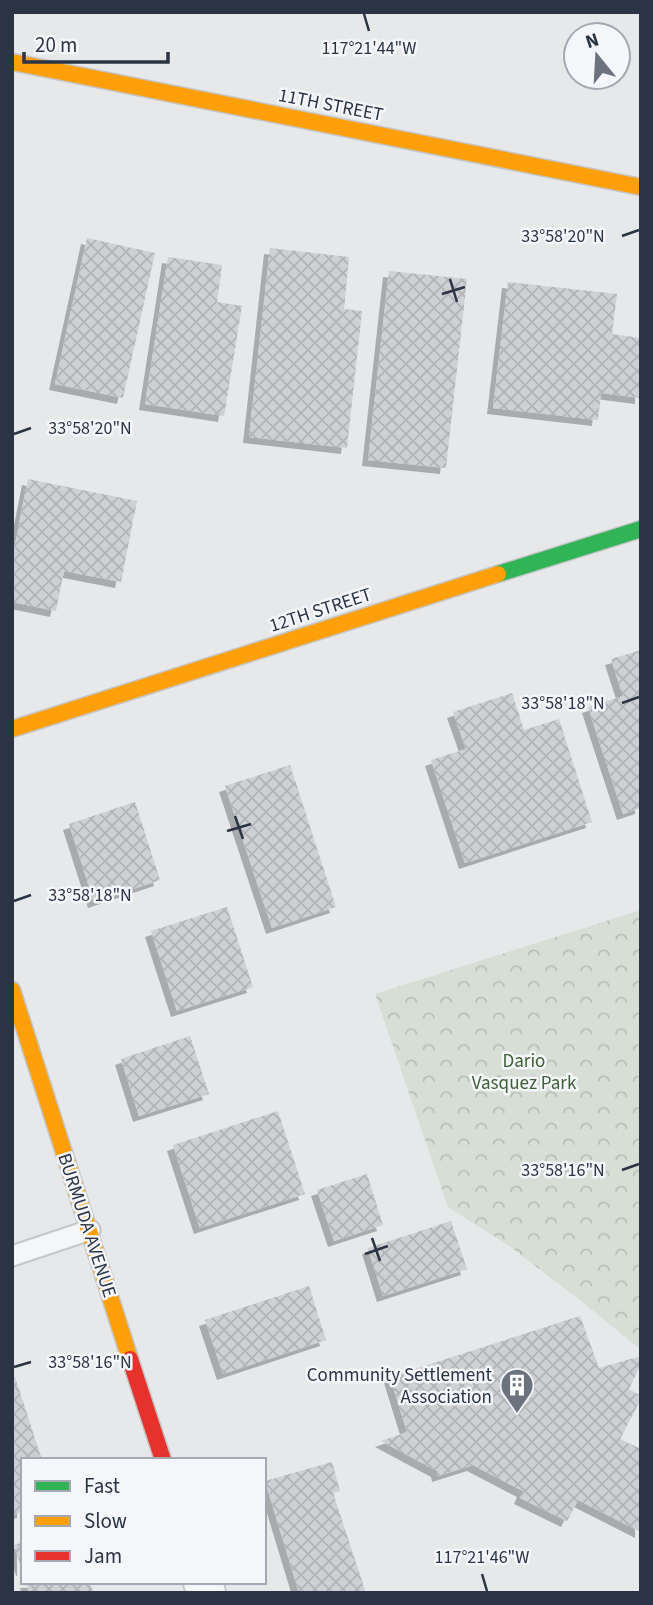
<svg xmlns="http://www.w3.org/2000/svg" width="653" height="1605" viewBox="0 0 653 1605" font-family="'Source Sans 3',sans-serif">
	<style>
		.park { fill: url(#park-crowns) }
		.building { fill: url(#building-cross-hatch); filter: url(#shadow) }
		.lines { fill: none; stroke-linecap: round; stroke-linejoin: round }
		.lane-casing { stroke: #c4c6c8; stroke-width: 23 }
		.street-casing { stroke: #c4c6c8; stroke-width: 42 }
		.fast-casing { stroke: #c4c6c8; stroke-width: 19 }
		.slow-casing { stroke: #c4c6c8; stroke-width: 19 }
		.jam-casing { stroke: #c4c6c8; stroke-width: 19 }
		.lane { stroke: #f5f6f7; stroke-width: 19 }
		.street { stroke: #f5f6f7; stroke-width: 38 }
		.fast { stroke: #30b455; stroke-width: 16 }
		.slow { stroke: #ff9f0a; stroke-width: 16 }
		.jam { stroke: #e5322d; stroke-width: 16 }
		.ticks { fill: none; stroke: #2b3445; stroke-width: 2.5 }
		.labels { text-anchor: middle; stroke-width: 5; stroke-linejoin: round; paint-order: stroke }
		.street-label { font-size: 19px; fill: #2b3445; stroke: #f4f6f9 }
		.park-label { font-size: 19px; fill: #3f6138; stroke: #f4f6f9 }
		.poi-label { font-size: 19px; fill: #2b3445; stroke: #f4f6f9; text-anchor: end }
		.ticks-label { font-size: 18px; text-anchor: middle; fill: #2b3445; stroke: #f4f6f9; stroke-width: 5; stroke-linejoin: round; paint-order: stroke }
	</style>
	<defs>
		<pattern id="park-crowns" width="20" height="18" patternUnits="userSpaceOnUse" patternTransform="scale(1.75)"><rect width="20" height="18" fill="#d6ded6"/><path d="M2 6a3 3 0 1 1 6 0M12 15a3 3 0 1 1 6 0" fill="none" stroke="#b8bfb9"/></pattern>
		<pattern id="building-cross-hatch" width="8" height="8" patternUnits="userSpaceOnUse" patternTransform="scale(1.75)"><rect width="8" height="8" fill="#ced0d3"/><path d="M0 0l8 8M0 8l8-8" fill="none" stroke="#b1b3b6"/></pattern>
		<filter id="shadow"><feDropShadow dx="-6" dy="6" stdDeviation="0" flood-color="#0004"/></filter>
	</defs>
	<rect width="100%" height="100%" fill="#e6e8ea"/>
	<path class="park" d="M641,910V1350L586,1305L508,1245L448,1207L375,994Z"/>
	<path class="building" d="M87,238L155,253L123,398L55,384Z
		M270,248L349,257L344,309L362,311L347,448L249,437Z
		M168,257L222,265L217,302L242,306L224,416L145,404Z
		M389,271L467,279L446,468L368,460Z
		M508,282L617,294L612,334L641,338V398L601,393L598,420L493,408Z
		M28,479L137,501L121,582L64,571L56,611L12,602V560Z
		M641,650V808L623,814L588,707L623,696L611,659Z
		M512,693L524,730L559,719L592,822L465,863L431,760L466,749L453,712Z
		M290,765L336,907L272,928L225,786Z
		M135,802L160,880L94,902L69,824Z
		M227,907L253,987L177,1011L151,931Z
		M190,1036L209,1094L139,1116L121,1059Z
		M278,1111L305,1194L200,1228L173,1145Z
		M367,1174L383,1225L334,1241L317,1190Z
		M451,1221L467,1269L383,1296L368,1248Z
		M309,1286L326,1340L223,1374L205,1320Z
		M580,1316L599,1368L641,1356V1364L629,1389L641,1396V1399L620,1439L641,1449V1532L578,1500L567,1521L520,1498L523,1491L473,1465L438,1476L437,1471L381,1441L407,1432L390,1377Z
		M15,1377L42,1460H23V1512L12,1515V1378Z
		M332,1462L340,1491L333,1493L366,1593H299L265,1481Z
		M23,1542V1570H22L14,1545Z
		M26,1582H90L93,1593H29Z"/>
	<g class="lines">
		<defs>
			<path id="lane" d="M12,1256L90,1230"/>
			<path id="street" d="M203,1582L206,1593"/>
			<path id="fast" d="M498,574L641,529"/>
			<path id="slow" d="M12,62L641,187
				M12,729L498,574
				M12,990L130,1359"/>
			<path id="jam" d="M130,1359L163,1460"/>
		</defs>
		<use href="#lane" class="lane-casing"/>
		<use href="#street" class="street-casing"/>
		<use href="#fast" class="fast-casing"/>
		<use href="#slow" class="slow-casing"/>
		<use href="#jam" class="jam-casing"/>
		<use href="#lane" class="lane"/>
		<use href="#street" class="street"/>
		<use href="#fast" class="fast"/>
		<use href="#slow" class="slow"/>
		<use href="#jam" class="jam"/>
	</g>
	<path class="ticks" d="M364,14L369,31M622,236L639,230M450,279L457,302M442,294L465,287M14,434L31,428M622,703L639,697M235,816L243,839M227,831L251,824M14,901L31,895M622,1170L639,1164M372,1238L380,1261M365,1254L388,1246M14,1367L31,1362M482,1574L487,1591"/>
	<defs>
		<symbol id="building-pin" viewBox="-11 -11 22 30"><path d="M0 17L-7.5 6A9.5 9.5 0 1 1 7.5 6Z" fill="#6c737f" stroke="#f4f6f9"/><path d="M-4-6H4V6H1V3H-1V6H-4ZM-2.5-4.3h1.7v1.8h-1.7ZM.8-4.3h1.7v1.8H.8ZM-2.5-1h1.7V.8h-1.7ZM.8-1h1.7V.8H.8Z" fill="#fff"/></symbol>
	</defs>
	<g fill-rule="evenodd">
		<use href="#building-pin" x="498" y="1366" width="38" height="52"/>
	</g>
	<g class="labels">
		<g class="street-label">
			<text transform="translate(331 104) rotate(11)" y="7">11TH STREET</text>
			<text transform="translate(320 609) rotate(-18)" y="7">12TH STREET</text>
			<text transform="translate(88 1225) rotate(72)" y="7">BURMUDA AVENUE</text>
		</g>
		<g class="park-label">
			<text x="524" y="1067">Dario<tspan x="524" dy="22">Vasquez Park</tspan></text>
		</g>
		<g class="poi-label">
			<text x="492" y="1381">Community Settlement<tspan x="492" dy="22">Association</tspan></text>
		</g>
	</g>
	<g class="ticks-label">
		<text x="369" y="54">117°21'44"W</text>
		<text x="563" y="242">33°58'20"N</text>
		<text x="90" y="434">33°58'20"N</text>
		<text x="563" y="709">33°58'18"N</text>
		<text x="90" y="901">33°58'18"N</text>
		<text x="563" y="1176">33°58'16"N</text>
		<text x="90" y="1368">33°58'16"N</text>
		<text x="482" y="1563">117°21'46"W</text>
	</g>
	<rect width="653" height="1605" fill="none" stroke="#2b3445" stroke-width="28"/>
	<rect x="21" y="1458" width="245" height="126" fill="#f4f6f9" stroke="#a4a8b1" stroke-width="2"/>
	<rect x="35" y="1481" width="35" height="10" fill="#30b455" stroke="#a4a8b1" stroke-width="2"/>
	<text x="84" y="1493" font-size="21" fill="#2b3445">Fast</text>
	<rect x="35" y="1516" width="35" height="10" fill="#ff9f0a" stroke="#a4a8b1" stroke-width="2"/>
	<text x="84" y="1528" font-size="21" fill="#2b3445">Slow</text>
	<rect x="35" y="1551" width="35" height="10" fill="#e5322d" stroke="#a4a8b1" stroke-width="2"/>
	<text x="84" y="1563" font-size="21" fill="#2b3445">Jam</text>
	<g transform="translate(597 56) rotate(342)"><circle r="33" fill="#f4f6f9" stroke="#a4a8b1" stroke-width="2"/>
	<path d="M0-5L12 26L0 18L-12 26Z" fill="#6c737f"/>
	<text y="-10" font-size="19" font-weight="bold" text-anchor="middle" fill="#2b3445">N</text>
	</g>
	<path d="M24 52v10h144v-10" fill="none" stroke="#2b3445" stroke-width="3.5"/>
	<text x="35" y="52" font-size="21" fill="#2b3445" stroke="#f4f6f9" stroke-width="5" paint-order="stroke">20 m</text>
</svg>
